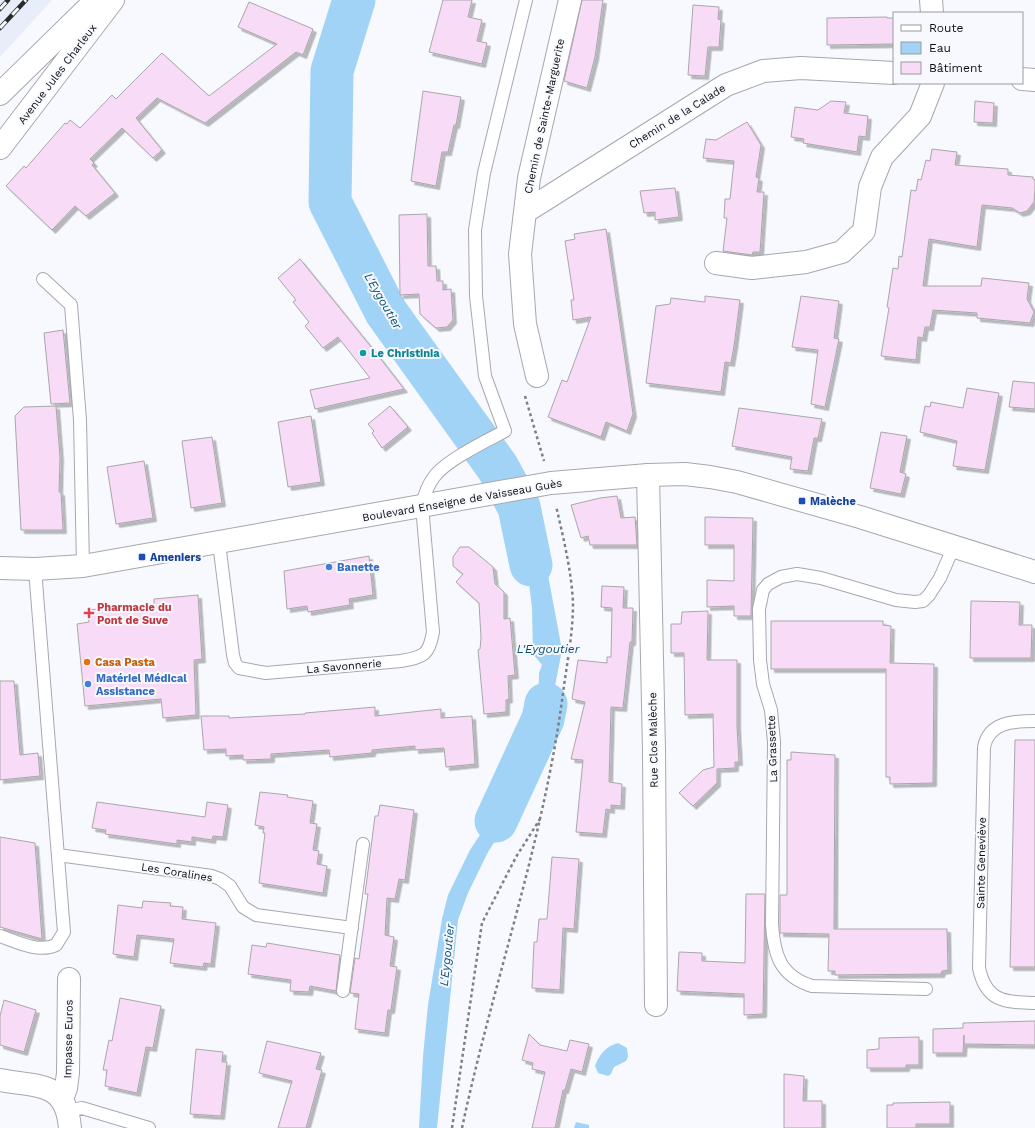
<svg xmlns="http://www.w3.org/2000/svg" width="1035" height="1128" viewBox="0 0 1035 1128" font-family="'Work Sans',sans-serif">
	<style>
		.built { fill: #e7edf9 }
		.water { fill: #a1d3f6 }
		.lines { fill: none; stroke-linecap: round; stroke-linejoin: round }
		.river { stroke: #a1d3f6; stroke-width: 43 }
		.building { fill: #f8dbf6; stroke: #aaa6a9; filter: url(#shadow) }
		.lane-casing { stroke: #a6a8ad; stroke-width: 14 }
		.street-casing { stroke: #a6a8ad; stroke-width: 24 }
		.secondary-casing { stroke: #a6a8ad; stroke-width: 24 }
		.primary-casing { stroke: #a6a8ad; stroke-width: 24 }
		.path { stroke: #7d7f82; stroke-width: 2.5; stroke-dasharray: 3 3; stroke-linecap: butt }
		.lane { stroke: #fff; stroke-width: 12 }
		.street { stroke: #fff; stroke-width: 22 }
		.secondary { stroke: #fff; stroke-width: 22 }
		.primary { stroke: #fff; stroke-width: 22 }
		.rail-casing { stroke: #292a2c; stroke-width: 4.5 }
		.rail { stroke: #f7f9fe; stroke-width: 3; stroke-dasharray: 9; stroke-linecap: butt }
		.culture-dot { fill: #0f9aa8; stroke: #f7f9fe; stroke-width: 1.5 }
		.transit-dot { fill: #1a4fb4; stroke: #f7f9fe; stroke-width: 1.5 }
		.shop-dot { fill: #3f7fe0; stroke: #f7f9fe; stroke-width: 1.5 }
		.health-dot { fill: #e0444e; stroke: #f7f9fe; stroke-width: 1.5 }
		.food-dot { fill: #e8710a; stroke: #f7f9fe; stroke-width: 1.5 }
		.labels { text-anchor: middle; stroke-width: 4; stroke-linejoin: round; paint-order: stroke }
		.street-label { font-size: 11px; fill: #0c0d0f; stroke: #f7f9fe }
		.culture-label { font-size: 11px; font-weight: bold; fill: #0d838f; stroke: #f7f9fe; text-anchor: start }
		.transit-label { font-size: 11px; font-weight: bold; fill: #164399; stroke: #f7f9fe; text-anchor: start }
		.shop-label { font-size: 11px; font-weight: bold; fill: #366cbe; stroke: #f7f9fe; text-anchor: start }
		.health-label { font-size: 11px; font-weight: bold; fill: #be3a42; stroke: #f7f9fe; text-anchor: start }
		.food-label { font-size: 11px; font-weight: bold; fill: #c56008; stroke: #f7f9fe; text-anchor: start }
		.water-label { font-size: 12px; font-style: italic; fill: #085076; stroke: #f7f9fe }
	</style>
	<defs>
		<filter id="shadow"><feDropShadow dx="3.5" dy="3.5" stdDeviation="0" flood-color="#0004"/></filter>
	</defs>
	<rect width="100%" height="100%" fill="#f7f9fe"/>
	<path class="built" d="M0,0H52L0,57Z"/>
	<path class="water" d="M532,505L540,532L562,650L540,763L528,790L488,852L468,893L458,920L437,1128H419L423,1056L428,1005L442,919L448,895L470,850L499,806L524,762L538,719L539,673L542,665L533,654L532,608L527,567L521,542L502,510Z
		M618,1043L627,1048L628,1057L626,1061L614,1067L611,1074L608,1076L598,1073L595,1066C599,1055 606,1046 618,1043Z
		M576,1122L589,1125V1128H574Z"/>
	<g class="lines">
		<path class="river" d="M354,0L332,71L330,202L386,312L498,468L519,507L531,565
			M496,821L543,719L546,704"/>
	</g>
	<path class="building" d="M443,0H472L468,17L482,20L477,41L487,43L482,64L429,52Z
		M582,0H603L595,57L587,88L564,81Z
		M249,2L313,29L303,55L296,52L205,123L157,98L136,118L162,150L153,158L122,128L90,159L94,163L92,165L115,193L86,216L75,206L52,230L6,186L24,166L26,168L65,123L67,124L70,120L80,128L112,95L116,99L162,53L209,96L277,44L238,27Z
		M693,5L719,7L718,19L721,20L719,47H708L705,76L688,75Z
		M887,17V18H894V44L827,45V18Z
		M423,91L461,97L456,125H454L448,152H442L436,186L411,181Z
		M831,101L846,102L844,113L868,116L866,137L859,136L857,152L803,143L804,139L791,137L795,107L818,110Z
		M975,101L994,103L993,123L974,122Z
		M747,122L761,145L756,177L759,178L757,192H764L760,252H753L752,255L723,251L727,218H724L725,199H730L734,161L703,158L706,139L716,140Z
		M932,149L957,152L955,165L1008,169V175L1033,177V179L1035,180V189L1034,202L1027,211L1020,213L1012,208L982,205L977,247L929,239L923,286H981L982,278L1029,283L1027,299L1034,312L1030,323L977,318V313L933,310L930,327H925L923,338L918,337L916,360L881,356L889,308L887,307L893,268L898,269L899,256L902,257L911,190L916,191L918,179L921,180L926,160L930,161Z
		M675,188L679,217L655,220V212L644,213L640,191Z
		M427,214L428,266H436L437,281H443V290L451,289L453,320L447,327L436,328L420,314L419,294L400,295L399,215Z
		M606,229L633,414L627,431L606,422L601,437L548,417L562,380L567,382L591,317L573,320L571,300H574L565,241L575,239L574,234Z
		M300,259L380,358L404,389L315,409L310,390L370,378L338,337L323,348L305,326L309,322L293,302L296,300L278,278Z
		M705,296L740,300L734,346L731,363L725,362L721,392L646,383L656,306L670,304L671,298L705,302Z
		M801,296L839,301L834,338L839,339L825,407L811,404L818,350L792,347Z
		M63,330L70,403L51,404L44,333Z
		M1013,381L1035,383V409L1009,407Z
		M967,388L999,393L985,470L953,466L957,441L920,432L925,406L930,407L931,402L963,408Z
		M56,406L60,457L59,492H61L63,530H21L15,416L24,407Z
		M390,406L408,427L382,448L372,433L374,431L368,424Z
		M739,408L822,419L818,438H814L808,471L790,469L792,457L732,446Z
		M311,416L321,482L288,487L278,422Z
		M881,432L907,436L900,472L906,474L901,494L870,488Z
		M212,437L222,503L191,508L182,441Z
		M144,461L153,518L116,524L107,467Z
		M617,496L621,518L635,517L637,545H590L588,536L581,538L571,505L600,498Z
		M705,517L753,518L751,616H734V606L707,607V580L734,581V545H705Z
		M460,547H469L493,567L495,584L504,592V619L510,618L515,675L508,676L509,699L506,700V712L484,714L478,650L480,649L481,638L479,603L456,582L463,574L453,566V557Z
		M369,556L373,595L349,599L350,605L308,612L307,606L287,609L284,571Z
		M602,586L624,587L623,608H633L632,642H630L623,708L611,707L609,782L622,784L621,806L611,805V810L606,809L603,834L576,832L583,760L571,759L585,702L572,699L578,660L607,663V657H611L612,608L601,607Z
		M198,595L202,659L194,660L196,715L163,718L161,699L85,706L77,624L89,622L87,610L154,604V599Z
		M971,601L1020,602L1019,625H1032L1031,658H970Z
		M708,611L707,660H737V727L739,762H735V768L717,769V783L693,806L679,793L703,770L714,767L713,714L685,715L684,653H671V624H681L682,612Z
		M771,621H883V625L891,626L890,663L934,664L933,783L890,784V777H886V669H771Z
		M0,681H14L20,755L38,753L40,776L0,780Z
		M375,707V716L441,709V718L472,716L475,764L446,767L444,748L415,750V746L372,750V753L330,757L329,750L271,754V759L243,760V755L226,756V749L204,750L201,716H229V718L305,714V713Z
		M1015,740H1035V967H1010Z
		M791,752L835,755L834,929H947L948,970L942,971L941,974L835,975V971H828L829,934L780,933V895H787V760H791Z
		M260,792L288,795L287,797L313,801L310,823L317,824L313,850L319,851L317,864L327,866L323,893L259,883L265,833H263L264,827L255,825Z
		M97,802L205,817L207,802L228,805L223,837L213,836L212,840L192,837V842L177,840V844L105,834L106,830L92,828Z
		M380,805L414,810L405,880L399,879L395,899L387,898L385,935L394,937L390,966L397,967L391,1010H388L385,1033L355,1029L359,994L350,993L355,958L359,959L368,894H365L375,816H378Z
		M0,837L35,843L42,939L0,927Z
		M552,857L579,859L574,929L563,928L560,990L532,988L534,942H537L539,919H547Z
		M746,894H765L763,1014L744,1015V994L677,991L679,952L702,953V961L745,963Z
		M143,901L171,903L170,906L183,907L182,919L216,923L211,964L204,963L203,967L170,963L174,939L137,935L134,957L113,954L118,905L142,908Z
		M267,943L340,955L336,991L310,986L309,992L290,991L291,980L248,974L252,945L266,947Z
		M120,998L161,1006L153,1048L146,1047L137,1093L105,1086L107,1070H103L109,1040L112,1041Z
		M4,1000L36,1010L24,1052L0,1045V1016Z
		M1035,1021V1045L964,1044V1035L963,1053H933V1029L963,1028V1023Z
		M529,1034L540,1045L567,1051L570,1040L589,1044L582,1072L571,1069L565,1090H563L555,1128H532L545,1072L532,1069L533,1063L522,1060Z
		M919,1037V1065H906V1068H867V1050L879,1049V1038Z
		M267,1041L321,1053L316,1069L322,1070L306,1128H278L292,1081L259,1073Z
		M196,1049L223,1052L222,1062H227L221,1116L190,1114Z
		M784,1074L804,1076L803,1101H822V1128H784Z
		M950,1102V1124H916V1128H887V1105H893V1103Z"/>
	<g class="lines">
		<defs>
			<path id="lane" d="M43,279L71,305L80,420L83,566
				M219,543L233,655L235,663L239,668L266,673L401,661C424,657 429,655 433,632L422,506C424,496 427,486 434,477C445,461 486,441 505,431L485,376L476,296L475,230L484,173L526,0
				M1035,721C1013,721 989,722 984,747L979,968C986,1002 1005,1002 1035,1003
				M58,855L212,876L220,879L230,886L243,907L256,915L352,928
				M0,936C17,942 38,953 56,945L64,932L35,569
				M926,989L812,986C780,976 774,955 772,924L774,742L771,710L763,684L760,660L759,609L763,590L768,584L781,577L797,574L821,578L896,600L915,602L923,601L929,595L940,578L954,546
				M343,991L363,844
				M67,1111L82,1108L149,1128"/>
			<path id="street" d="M931,0L932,13
				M1022,79L1035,80
				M525,212L726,85L763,71L801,68L894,73
				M716,263L752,268L806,262L842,252L864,231L870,187L882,157L920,116L933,83
				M537,376L525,324L520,254L529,178L570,0
				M648,475L654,750L656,1005
				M0,1080C38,1087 66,1081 70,1128
				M62,1099L66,1088L68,1073L69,979"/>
			<path id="secondary" d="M0,568L35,569L83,566L551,483L648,475L685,474L710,477L737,482L860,517L1035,572"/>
			<path id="primary" d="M0,94L96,0
				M0,148L113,0"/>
		</defs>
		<use href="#lane" class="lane-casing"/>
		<use href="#street" class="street-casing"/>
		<use href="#secondary" class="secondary-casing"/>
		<use href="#primary" class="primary-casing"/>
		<path class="path" d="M525,396L544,461
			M452,1128L482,923L516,857L540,819
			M462,1128C493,982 544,841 563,693C567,663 573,633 573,604C572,573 563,536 556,506"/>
		<use href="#lane" class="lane"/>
		<use href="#street" class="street"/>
		<use href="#secondary" class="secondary"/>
		<use href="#primary" class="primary"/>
		<defs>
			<path id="rail" d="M0,9L8,0
				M0,28L26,0"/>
		</defs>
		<use href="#rail" class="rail-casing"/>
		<use href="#rail" class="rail"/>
	</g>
	<circle class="culture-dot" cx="363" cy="353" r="4"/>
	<g class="transit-dot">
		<rect x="798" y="497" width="8" height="8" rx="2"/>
		<rect x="138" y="553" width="8" height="8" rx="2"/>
	</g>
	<g class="shop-dot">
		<circle cx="329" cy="567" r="4"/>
		<circle cx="88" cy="684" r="4"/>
	</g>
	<path class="health-dot" d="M87 607h4v4h4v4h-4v4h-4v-4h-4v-4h4z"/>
	<circle class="food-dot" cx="87" cy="662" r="4"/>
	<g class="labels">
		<g class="street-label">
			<text transform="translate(57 74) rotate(-53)" y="4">Avenue Jules Charleux</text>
			<text transform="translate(544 116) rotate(-78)" y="4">Chemin de Sainte-Marguerite</text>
			<text transform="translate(677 116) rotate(-32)" y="4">Chemin de la Calade</text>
			<text transform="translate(462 500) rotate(-10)" y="4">Boulevard Enseigne de Vaisseau Guès</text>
			<text transform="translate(344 666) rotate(-5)" y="4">La Savonnerie</text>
			<text transform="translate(653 740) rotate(-91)" y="4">Rue Clos Malèche</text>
			<text transform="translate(772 749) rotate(-92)" y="4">La Grassette</text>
			<text transform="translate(981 863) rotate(-89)" y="4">Sainte Geneviève</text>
			<text transform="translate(177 872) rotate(9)" y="4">Les Coralines</text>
			<text transform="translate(68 1039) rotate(-89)" y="4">Impasse Euros</text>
		</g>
		<g class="culture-label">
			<text x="371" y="357">Le Christinia</text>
		</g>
		<g class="transit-label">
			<text x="810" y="505">Malèche</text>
			<text x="150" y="561">Ameniers</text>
		</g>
		<g class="shop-label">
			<text x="337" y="571">Banette</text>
			<text x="96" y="682">Matériel Médical<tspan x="96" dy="13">Assistance</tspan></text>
		</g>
		<g class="health-label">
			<text x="97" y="611">Pharmacie du<tspan x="97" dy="13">Pont de Suve</tspan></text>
		</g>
		<g class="food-label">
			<text x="95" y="666">Casa Pasta</text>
		</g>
		<g class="water-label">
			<text transform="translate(383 301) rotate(60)" y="4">L'Eygoutier</text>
			<text x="548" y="653">L'Eygoutier</text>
			<text transform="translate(447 955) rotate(-84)" y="4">L'Eygoutier</text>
		</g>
	</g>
	<rect x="893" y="12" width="130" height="72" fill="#f7f9fe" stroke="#999b9e"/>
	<rect x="901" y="25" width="20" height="6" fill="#ffffff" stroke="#999b9e"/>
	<text x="929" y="32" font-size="12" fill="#0c0d0f">Route</text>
	<rect x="901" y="42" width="20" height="12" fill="#a1d3f6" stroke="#999b9e"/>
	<text x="929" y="52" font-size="12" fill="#0c0d0f">Eau</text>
	<rect x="901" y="62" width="20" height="12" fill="#f8dbf6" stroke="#999b9e"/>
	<text x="929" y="72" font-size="12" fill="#0c0d0f">Bâtiment</text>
</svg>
